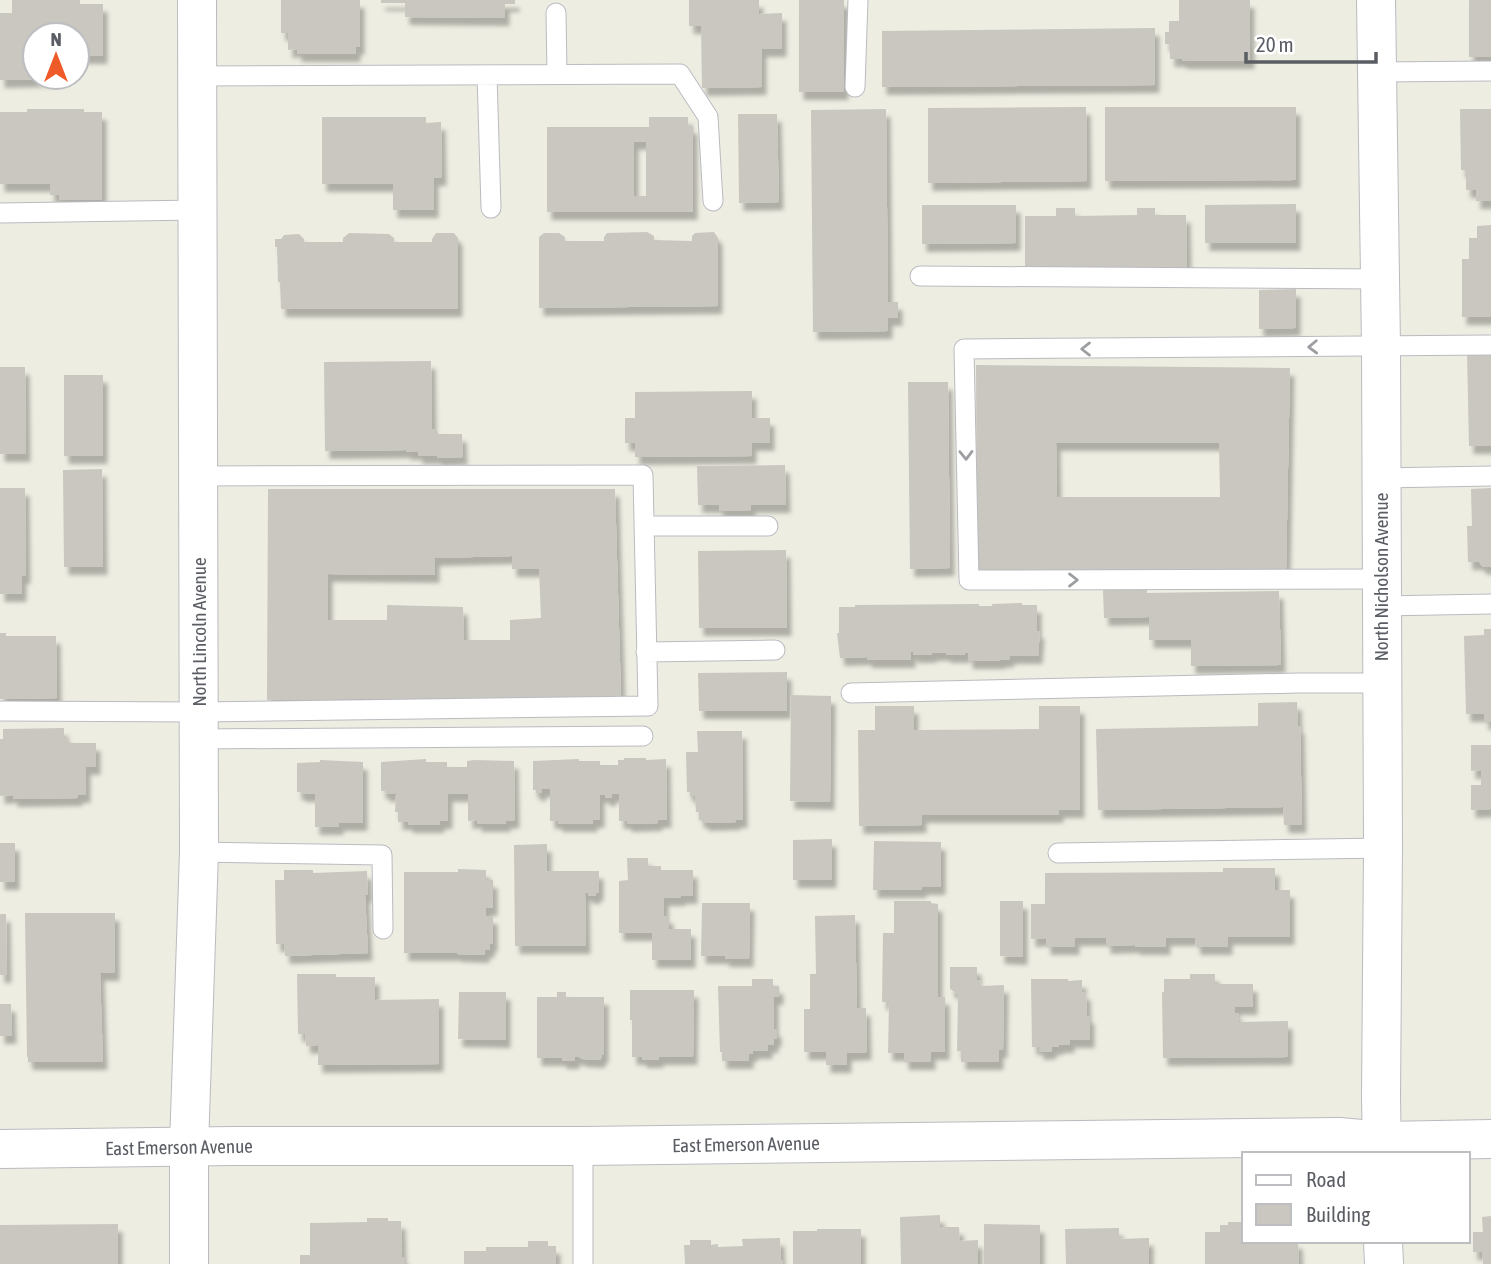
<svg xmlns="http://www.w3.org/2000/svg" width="1491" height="1264" viewBox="0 0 1491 1264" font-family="'Asap Condensed',sans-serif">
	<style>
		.building { fill: #c9c7bf; fill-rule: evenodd; filter: url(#shadow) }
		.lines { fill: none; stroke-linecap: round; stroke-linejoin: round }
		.service-casing { stroke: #babbc1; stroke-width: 21 }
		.minor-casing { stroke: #babbc1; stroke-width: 40 }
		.tertiary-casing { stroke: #babbc1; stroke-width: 40 }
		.service { stroke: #fff; stroke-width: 19 }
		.minor { stroke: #fff; stroke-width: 38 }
		.tertiary { stroke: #fff; stroke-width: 38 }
		.oneway { stroke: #9c9ea1 }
		.labels { text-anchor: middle; stroke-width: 5; stroke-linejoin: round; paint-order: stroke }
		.street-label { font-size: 19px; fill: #5a5d63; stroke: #fff }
	</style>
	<defs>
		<filter id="shadow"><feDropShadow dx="4.5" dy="8" stdDeviation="2" flood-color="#0004"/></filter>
	</defs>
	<rect width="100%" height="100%" fill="#eeede2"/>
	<path class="building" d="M12,0H80V4H103V56H77V35H35V77H49V79L0,80V13H12Z
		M281,0H360V47H356V54H297V49L288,50V33H281Z
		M381,0H515V4H505V18L405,17V3H381Z
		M689,0H759V14L782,13V49H762V87L702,88L701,26H689Z
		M799,0H844V92H799Z
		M1179,0H1250V61H1182V59H1170V44H1165V32H1169V21H1179Z
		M1469,0H1491V57H1469Z
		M1155,28V85L882,87V31Z
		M1086,107L1087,181L928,183V108Z
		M1105,107H1296V180L1105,181Z
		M27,109H84V112H102V200H59V195H50V184H0V112H27Z
		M886,109L888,302H898V318H888V331L813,332L811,110Z
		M1460,109H1491V201H1476V190H1466V170H1461Z
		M738,114H777L779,202L739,203Z
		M322,117H426V123L441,122L442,178H434V210H393V184H322Z
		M649,117H688V126H693V212H547V127H649ZM634,142H646V196H634Z
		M1296,204V243H1205V205Z
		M922,205H1016V243L922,244Z
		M1056,208H1075V216L1137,215V208H1155V215H1186L1187,268L1025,269V216H1056Z
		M1491,225V317H1462V259H1469V238H1477V226Z
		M647,232L654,236V240L692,241V236L695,233L714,232L718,238V306L539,308V237L544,233H559L565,237V241H604V237L607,233Z
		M349,233L389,234L394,238V242H432V239L436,233H454L458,238V309H281L280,282H278L277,247H275V239H281L284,235L299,234L304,239V242H343V238Z
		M1296,289V328L1259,329V290Z
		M1467,352H1491V446H1469Z
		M431,361L432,429H437L438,434H462L463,457L437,458V456H418V452H406V450L325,451L324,362Z
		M976,365L1290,368L1286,572L977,575ZM1056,443H1219L1220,497H1057Z
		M0,367H25L26,454H0Z
		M64,375H103V456H64Z
		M908,382H948L950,568L910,569Z
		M752,391V418H770V443H752V456L635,457V443H625V418H635V392Z
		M785,465L786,505H751V510L719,511V505H698L697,466Z
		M102,469L103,567H64L63,470Z
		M0,488H25L26,576H22V594H0Z
		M1491,488V566L1483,567L1479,562H1468L1467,526H1472L1471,489Z
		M268,489H615L621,696L267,700ZM512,556V569H539L541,618L510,620V640H464L463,607L387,605V620H328V574L435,575V558Z
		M786,550L787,628H699L698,551Z
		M1147,589V593L1279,591L1281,665L1191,666V640H1149V617L1104,618L1103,590Z
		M1022,603V605H1037V631H1040L1038,656H1010V659L1000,660V661H968V653H965V655H946V653H932V655H913V652H911V660H867V657L840,658L837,633H839V607H855V605L979,604V606H992V604Z
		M1484,629H1491V722H1484V714H1466L1464,636L1484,635Z
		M0,633H6V636H56L57,698L0,699Z
		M787,672V711H699L698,673Z
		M791,695L831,696L830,802L790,801Z
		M1297,702L1298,726H1300L1302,825H1284L1283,807L1098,810L1096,729L1258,726V703Z
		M875,706H914V730L1039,729V706H1080V810H1059V815H922V825L859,826L858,730H875Z
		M64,728V736H67L68,743H96V767H86V795H78V798L13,799V795L0,796V739H3V729Z
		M697,731H742L743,820H736V822L704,823V820H699V812H696L695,796H690V792H687L686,752H698Z
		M1471,745H1491V809L1471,810V785H1481V770L1471,771Z
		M624,758H646V760L666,759L667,820H658V823L627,824V821H619V794H612V798H605V795H600V820H593V824H558V821H550V789H542V793H536V790H533V761L579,759V761H600V765H618V760H624Z
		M426,759V762H447V767H467V761L474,760L514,761L515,820L506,821V824H477V820L468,821V794H448V821H440V825H408V822H398V812H395L396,794H386L385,791H381V762Z
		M320,760L363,762V823H339V827H315V794H301V792H297V763L320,762Z
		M832,839V880H793V840Z
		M874,841L941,842V887H922V890H873Z
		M0,843H15V882H0Z
		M547,844V871H599V893H596V896H588V893H585L586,946H515L514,845Z
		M627,858H648V866H661V870H693V896H681V898H664V916H669V929H691V960H652V933H619V881L628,880Z
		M1223,868H1275V890H1290V937H1228V947H1196L1195,938H1166V947H1135V945L1106,946V938H1075V947H1046V938L1031,939V904H1045V873L1223,872Z
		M458,869L486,870V880H493V908H486V916H493V944H490V950H485V955L457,954V953H404V872H458Z
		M284,870H313V873L367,871L368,895H365L368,953L285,956L284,944H276L275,880H284Z
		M894,901H931V903L938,904V997H945V1052H931V1062H904V1053H888L889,1002H882L883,933H894Z
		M1000,901H1023V957L1000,956Z
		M702,903H750L749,959H725V956H701Z
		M25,913H115V973H100L103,1062H28V1057H27Z
		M0,914H6L7,975H0Z
		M855,915L857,1008H866L867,1052L847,1053V1065H826V1052H804V1009H810V974H816L815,916Z
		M950,967H977V980H980L981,986L1004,985L1003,1050H999V1062H961V1051H957L958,994L950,989Z
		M297,974H336V977H375V1000L439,999V1064L318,1065V1045L306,1046L305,1034H298Z
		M1190,974H1215V984H1253V1007H1235V1013H1239V1022L1288,1021V1057L1163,1058L1162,992H1164V979H1190Z
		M752,979H773V986H779V997H774V1029H777V1039H774V1045H768V1051H753V1054H749V1061H722V1052H720L718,986H752Z
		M1031,979H1068V981L1082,980V992H1086L1087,1016H1090V1040H1070V1045H1059V1047H1052V1051L1039,1052V1047H1032Z
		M630,990H694L693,1057H659V1060H642V1057H632V1020H630Z
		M459,992H506V1040L458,1039Z
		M557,992H566V997H604V1055H602L600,1060L582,1059L579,1057H575V1061H562V1058H537V997H557Z
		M0,1004H11L12,1036H0Z
		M940,1215V1227H959L960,1241L978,1240V1264H901L900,1217Z
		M1491,1216V1264H1483L1482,1252H1473V1232H1483L1482,1217Z
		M367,1218H388V1221H401L402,1257H405V1264H300V1255H310V1223L367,1222Z
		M1228,1222H1244V1241H1298L1299,1264H1205V1232H1220V1225H1228Z
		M118,1224V1264H0V1225Z
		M984,1224L1040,1225V1264H984Z
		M1119,1228V1239L1149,1238V1264H1066L1065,1229Z
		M817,1229H861V1264H793V1231H817Z
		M780,1238L781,1260H783V1264H685L684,1245H690V1240H711V1245L718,1244V1247L743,1246L742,1239Z
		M528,1241H548V1246H556V1264H464V1251H486V1247H528Z"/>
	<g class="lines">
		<defs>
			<path id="service" d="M556,13L557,74
				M1378,72L1491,71
				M487,75L491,208
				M197,76L680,74L708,117L713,201
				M855,87L858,0
				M0,213L198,210
				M920,276L1381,279
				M1381,478L1491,476
				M644,526H768
				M1381,579L969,580L964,349L1491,345
				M1381,606L1491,604
				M646,652L775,650
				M851,693L1299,683H1381
				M0,711L199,712L648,706L643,475L198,476
				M199,739L643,736
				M199,852L382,855L383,929
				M1058,853L1383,848
				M583,1146V1264"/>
			<path id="minor" d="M1376,0L1381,347L1383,848L1381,1097L1382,1154
				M1383,1241L1384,1264
				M189,1264V1146L199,852L197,0"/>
			<path id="tertiary" d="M0,1149L233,1146H583L1339,1137L1383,1141L1491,1139"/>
		</defs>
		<use href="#service" class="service-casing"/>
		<use href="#minor" class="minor-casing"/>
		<use href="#tertiary" class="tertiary-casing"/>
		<use href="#service" class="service"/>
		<use href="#minor" class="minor"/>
		<use href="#tertiary" class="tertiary"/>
	</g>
	<defs><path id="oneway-chevron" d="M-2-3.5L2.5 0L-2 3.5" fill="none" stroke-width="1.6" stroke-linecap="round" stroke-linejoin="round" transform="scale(1.75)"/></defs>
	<g class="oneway">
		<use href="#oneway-chevron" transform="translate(1313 347) rotate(178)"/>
		<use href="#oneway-chevron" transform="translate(1086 349) rotate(180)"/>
		<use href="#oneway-chevron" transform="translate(966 455) rotate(89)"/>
		<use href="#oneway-chevron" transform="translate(1073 580)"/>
	</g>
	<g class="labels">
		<g class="street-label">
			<text transform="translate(1381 577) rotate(-90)" y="7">North Nicholson Avenue</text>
			<text transform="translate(199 632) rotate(-90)" y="7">North Lincoln Avenue</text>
			<text transform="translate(746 1144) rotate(-1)" y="7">East Emerson Avenue</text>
			<text transform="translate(179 1147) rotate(-1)" y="7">East Emerson Avenue</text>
		</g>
	</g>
	<rect x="1242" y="1152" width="228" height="91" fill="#ffffff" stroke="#bdbec1" stroke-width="2"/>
	<rect x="1256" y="1175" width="35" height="10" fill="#ffffff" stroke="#bdbec1" stroke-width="2"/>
	<text x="1306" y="1187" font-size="21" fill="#5a5d63">Road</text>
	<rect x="1256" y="1204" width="35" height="21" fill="#c9c7bf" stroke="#bdbec1" stroke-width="2"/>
	<text x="1306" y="1222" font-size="21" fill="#5a5d63">Building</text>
	<g transform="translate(56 56)"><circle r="33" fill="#ffffff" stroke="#bdbec1" stroke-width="2"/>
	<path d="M0-5L12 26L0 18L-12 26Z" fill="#ee5b28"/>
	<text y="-10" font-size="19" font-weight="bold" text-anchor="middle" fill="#5a5d63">N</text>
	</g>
	<path d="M1246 52v10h130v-10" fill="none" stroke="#5a5d63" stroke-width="3.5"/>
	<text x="1256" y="52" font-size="21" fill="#5a5d63" stroke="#ffffff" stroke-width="5" paint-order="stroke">20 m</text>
</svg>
